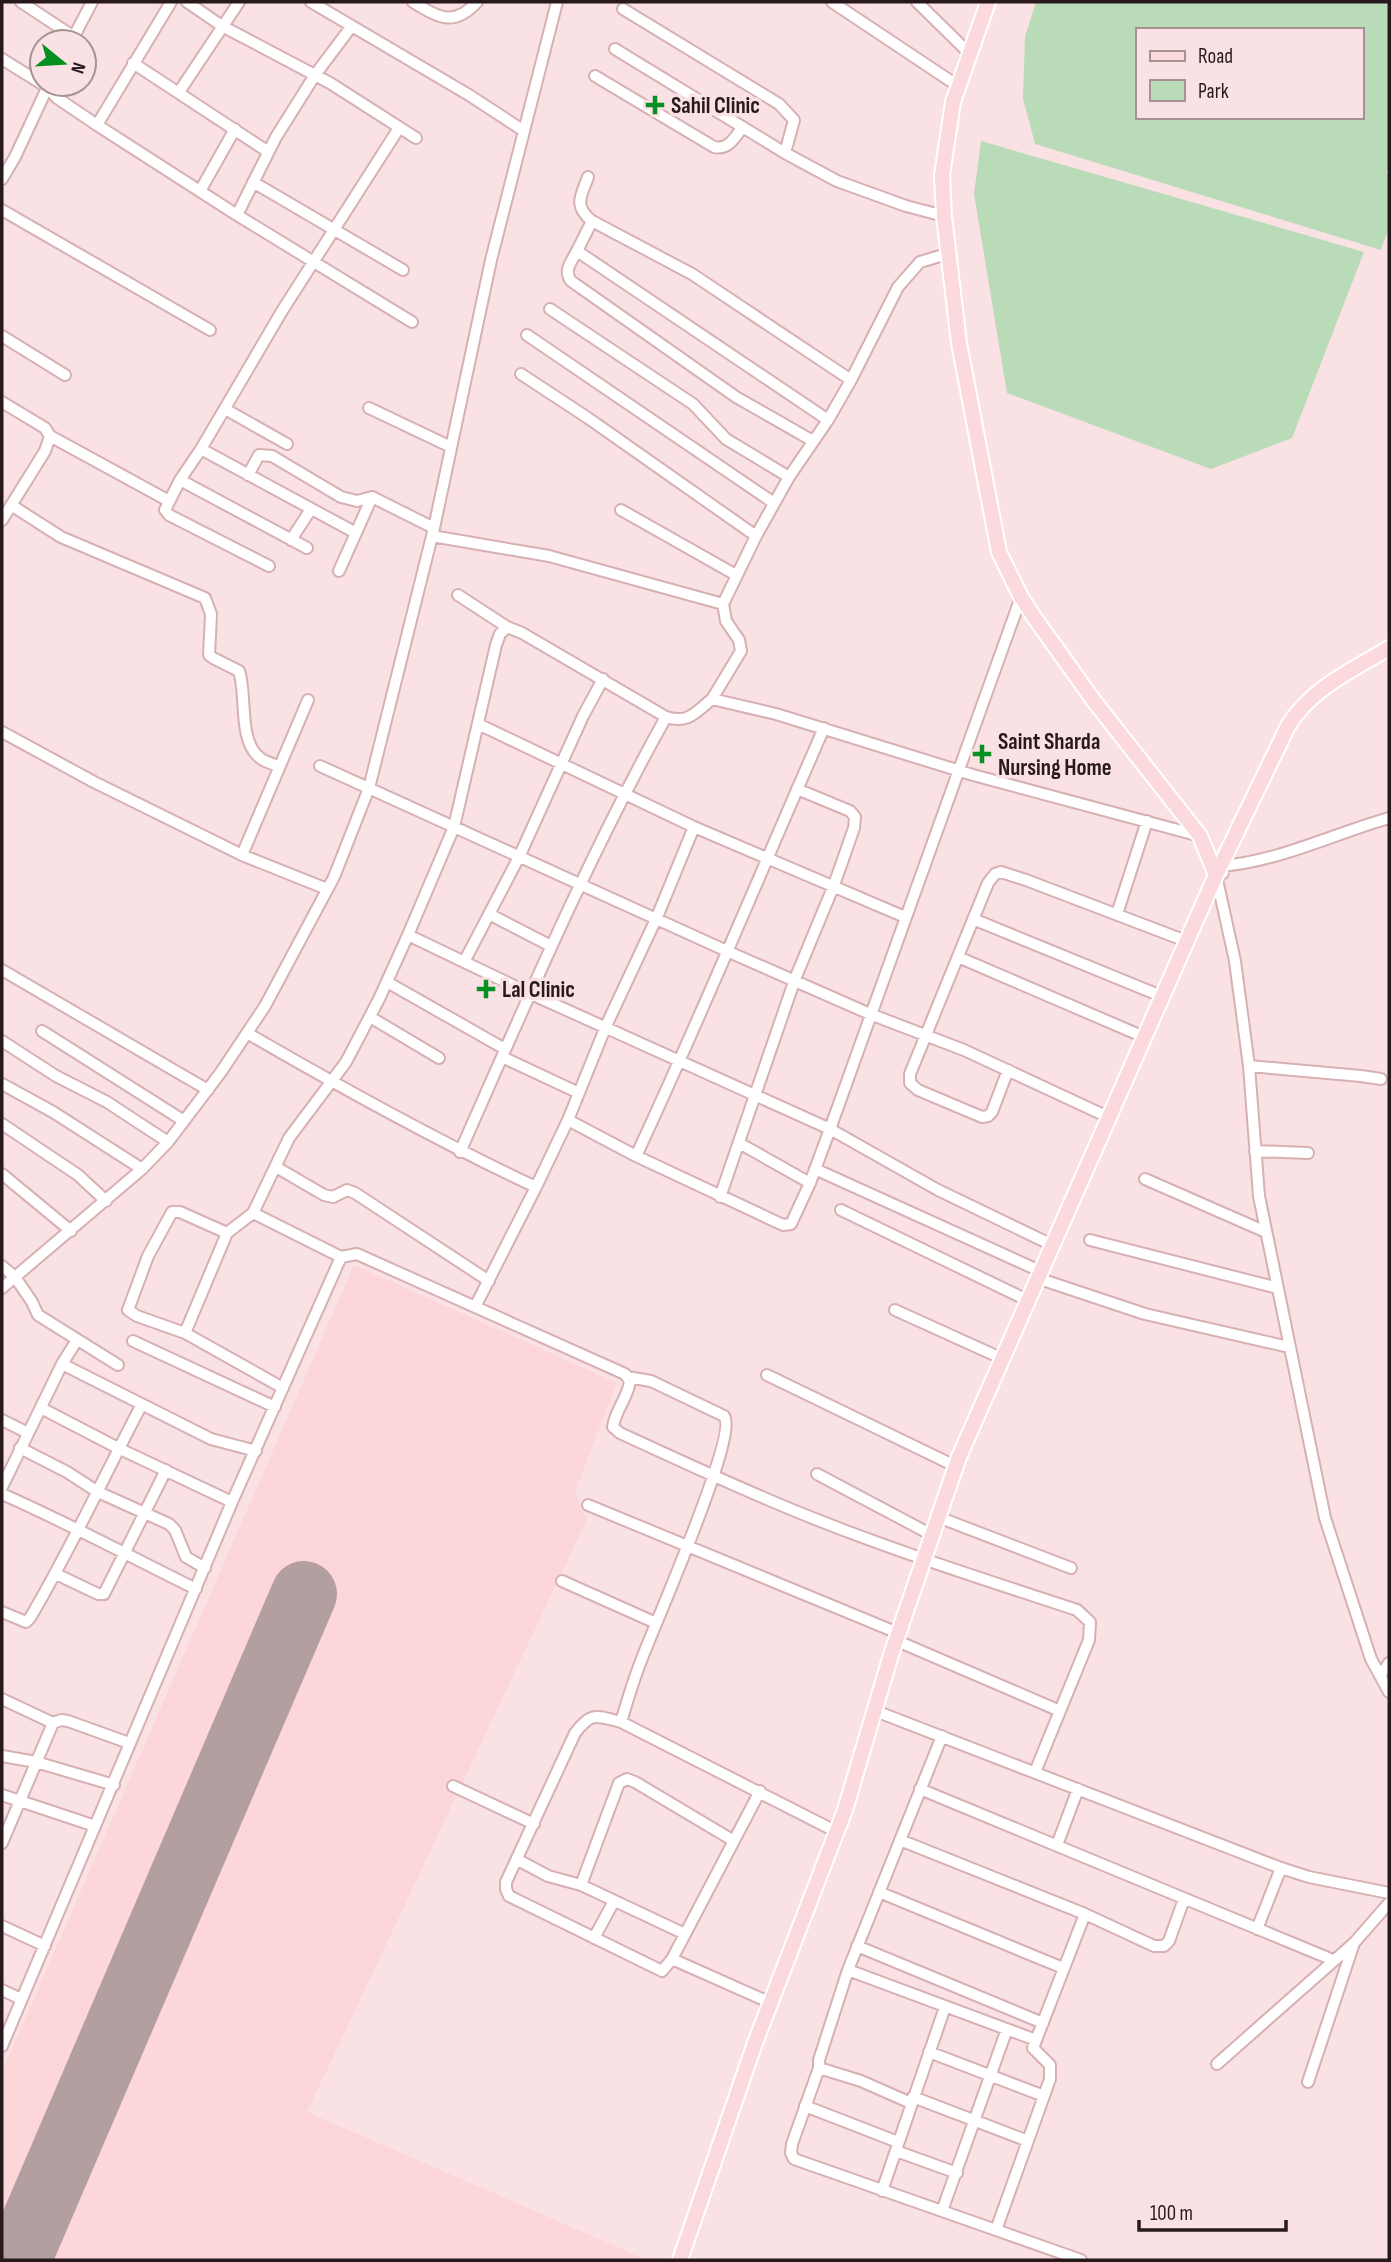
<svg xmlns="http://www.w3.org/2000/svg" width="1391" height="2262" viewBox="0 0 1391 2262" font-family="'Sofia Sans Condensed',sans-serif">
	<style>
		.built { fill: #fdd6d9 }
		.green { fill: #b9dbb8; fill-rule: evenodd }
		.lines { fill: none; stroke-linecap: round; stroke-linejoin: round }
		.runway { stroke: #b39ea0; stroke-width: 66 }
		.minor-casing { stroke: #d7b0b3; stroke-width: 14 }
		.major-casing { stroke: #fff; stroke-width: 18 }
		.minor { stroke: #fff; stroke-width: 10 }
		.major { stroke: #fcd9dc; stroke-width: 14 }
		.poi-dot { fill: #079022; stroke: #fae1e3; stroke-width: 2.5 }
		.labels { text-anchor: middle; stroke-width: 7; stroke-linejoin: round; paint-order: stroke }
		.poi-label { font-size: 23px; font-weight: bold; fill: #281a1c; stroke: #fae1e3; text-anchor: start }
	</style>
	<rect width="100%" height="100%" fill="#fae1e3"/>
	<path class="built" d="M354,1265L617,1383L575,1491L587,1519L307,2112L647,2260H2V2072Z"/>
	<path class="green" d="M1036,2H1389V165L1386,174L1389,175V227L1381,250L1035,144L1023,99L1025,37ZM1137,30H1361V117H1137Z
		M981,141L1364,252L1292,438L1211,469L1007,393L974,194Z"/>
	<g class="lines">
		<path class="runway" d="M18,2260L304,1594"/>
		<defs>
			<path id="minor" d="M21,2L74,37
				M187,2L222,26L330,83L416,138
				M311,2L469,95L524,131
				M413,2C439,18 454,27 477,2
				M832,2L958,86
				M917,2L970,54
				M623,9L779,104L794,120L785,153
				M71,42L92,2
				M615,49L785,153L837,181L906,206L944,216
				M2,59L47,87L57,98L97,125L237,215L412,322
				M133,63L267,151
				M595,76L714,147C729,150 734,138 743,127
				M179,92L239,2
				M97,125L171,2
				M588,177C581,196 573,206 592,221L577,251L828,420
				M2,179L15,157L49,84
				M253,182L403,270
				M200,191L235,129
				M2,210L210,330
				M237,215L276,137L315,75L351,27
				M592,221L692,274L851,380
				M577,251C572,261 563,270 571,281L736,397L813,441
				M550,309L693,404L726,439L789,477
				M527,335L774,503
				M2,336L65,375
				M521,374L588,418L756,536
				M2,402L45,428L50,436L45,451L2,520
				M369,408L451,447
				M225,409L287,444
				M50,436L169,501
				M201,449L356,533
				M248,475L259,455L272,456L341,497L357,501L372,497L434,528
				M180,480L307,548
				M11,505L61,537L205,598L211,614L209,655L213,658L239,671C247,694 238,740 259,757C264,762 273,764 279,766
				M621,510L736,575
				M432,536L549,556L723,604
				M291,540L311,509
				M269,566L169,515L165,510L180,480L201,449L282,311L399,128
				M339,571L372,497
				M458,595L507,627
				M712,699L741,651L739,640L726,621L723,604L756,536L789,477L828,420L851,380L898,287L920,262L950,253
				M666,717L522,633L507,627L500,634L496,645L454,827L408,935L529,993L830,1129L938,1190L1052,1245
				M478,724L694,827L905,917
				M2,732L94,782L242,855L327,889
				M320,766L729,952L870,1014L964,1050L1108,1117
				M242,855L308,700
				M1223,873L1221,866C1280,861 1333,834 1389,818
				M1216,875L1235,961L1249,1066L1259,1196L1325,1518L1371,1659L1389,1692
				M489,914L551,946
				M1117,914L1147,821
				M973,919L1161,996
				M958,957L1144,1037
				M464,962L519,857L583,716L603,679
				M2,970L208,1090
				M387,982L505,1049
				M370,1017L439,1058
				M42,1031L184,1121
				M247,1033C342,1088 437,1141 536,1187L568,1120L606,1026L657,917L694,827
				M2,1041L56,1076L107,1102L168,1142
				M502,1057L579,1093
				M1249,1066L1361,1076L1381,1079
				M1008,1070L992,1112L988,1116L982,1117L918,1090L910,1083V1074L988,883L995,874L1001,872L1026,880L1186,941
				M2,1084L53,1112L142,1169
				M568,1120L636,1156L783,1225L791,1224L810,1183L830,1129L1021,597
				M2,1124L78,1175L106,1201
				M739,1143L810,1183
				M1255,1151L1308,1153
				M460,1152C525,1005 588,857 666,717C688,724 695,713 712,699L776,714L973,775L1200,836
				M636,1156C702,1015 761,871 824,728
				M276,1167L324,1195L333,1197L347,1190L355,1193L489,1281
				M815,1169L1040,1271
				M2,1174L71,1231
				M1145,1179L1266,1232
				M720,1197L795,979L834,885L854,828L855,817L850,811L797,789
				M841,1210L1027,1300
				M253,1213L289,1138L346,1062L379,999L408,935
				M227,1233L180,1212H172L148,1256L128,1310L137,1316L185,1333L283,1388
				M1090,1240L1278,1288
				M2,1266L15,1277L32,1302L38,1315L118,1365
				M1037,1278L1145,1314L1289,1347
				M2,1288L142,1169L168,1142L221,1072L265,1006L334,877L369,788L434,528L491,260L557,2
				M475,1307L536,1187
				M895,1310L1003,1359
				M185,1333L227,1233L253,1213L341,1257
				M133,1341L275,1407
				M62,1364L211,1439L256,1451
				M767,1375L955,1466
				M627,1377L651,1381L724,1416C739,1435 653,1628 641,1661C633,1681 627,1702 621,1722C596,1716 592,1711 575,1733L506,1882V1889L509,1896L662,1971L672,1959L760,1791
				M41,1408L118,1448L232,1502
				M2,1420L28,1433
				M20,1448L67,1472L98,1492L169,1524L175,1530L186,1557L205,1568
				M817,1474L932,1535
				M2,1487L62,1364L77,1340
				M2,1494C68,1523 131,1557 196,1589
				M588,1505L898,1633
				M938,1517L1071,1568
				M56,1574L98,1594H104L166,1470
				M562,1581L656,1623
				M2,1612L26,1622L30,1618C71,1549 104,1476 141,1406
				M895,1640L1060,1711
				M1380,1676L1389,1663
				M2,1699L53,1723
				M873,1710L1281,1868L1309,1877L1389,1893
				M621,1722L837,1832
				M942,1736L848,1970L1036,2040
				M2,1756L36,1762L114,1785
				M453,1786L534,1824
				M920,1789L1333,1960
				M2,1795L95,1826
				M900,1840L1085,1914L1154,1946H1164L1169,1941L1184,1899
				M2,1843L53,1723L61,1720L68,1721L129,1743
				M1057,1845L1078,1789
				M518,1860L548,1876L581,1885L685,1934
				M581,1885L619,1783L627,1779L635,1782L734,1841
				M879,1892L1063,1968
				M2,1926L45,1946
				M1257,1929L1281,1868
				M594,1938L614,1901
				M857,1946L1043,2023
				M672,1959L771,2003
				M848,1970L819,2060V2068L792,2144L791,2153L794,2159L942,2211L1007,2029
				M2,1990L21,1999
				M2,2046L232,1502L341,1257L357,1254L625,1374L630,1381C628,1398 615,1410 613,1427L620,1433C685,1463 749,1493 815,1519C901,1553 989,1581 1077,1610L1090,1622L1089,1640L1035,1772
				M929,2052L1044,2096
				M1217,2064L1354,1943L1389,1903
				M819,2068L861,2081L911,2103
				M1308,2082L1354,1943
				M913,2097L1028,2141
				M805,2106L898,2142
				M896,2151L957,2173
				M882,2191L945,2007
				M942,2211L996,2230
				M1081,2260L996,2230L1050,2079V2065L1033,2048L1085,1914"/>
			<path id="major" d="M1216,875L1288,726C1311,688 1353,670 1389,648
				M680,2260L755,2043L845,1810L891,1655L959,1457L1216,875L1200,836L1094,701L1034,617L1021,597L999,552L959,343L944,216L942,175L953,102L988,2"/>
		</defs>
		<use href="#minor" class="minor-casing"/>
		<use href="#major" class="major-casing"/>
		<use href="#minor" class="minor"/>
		<use href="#major" class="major"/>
	</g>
	<g class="poi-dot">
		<path d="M651.5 94.5h7v7h7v7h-7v7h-7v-7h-7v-7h7z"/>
		<path d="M978.5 743.5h7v7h7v7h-7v7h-7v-7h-7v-7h7z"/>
		<path d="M482.5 978.5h7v7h7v7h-7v7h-7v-7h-7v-7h7z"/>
	</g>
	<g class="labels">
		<g class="poi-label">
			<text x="671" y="113">Sahil Clinic</text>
			<text x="998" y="749">Saint Sharda<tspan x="998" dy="26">Nursing Home</tspan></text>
			<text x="502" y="997">Lal Clinic</text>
		</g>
	</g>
	<rect width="1391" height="2262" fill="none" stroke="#281a1c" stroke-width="7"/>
	<rect x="1136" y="28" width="228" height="91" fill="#fae1e3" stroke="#a69193" stroke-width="2"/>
	<rect x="1150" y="51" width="35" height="10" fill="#fcd9dc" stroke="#a69193" stroke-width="2"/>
	<text x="1198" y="63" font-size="21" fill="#281a1c">Road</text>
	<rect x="1150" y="80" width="35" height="21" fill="#b9dbb8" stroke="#a69193" stroke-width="2"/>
	<text x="1198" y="98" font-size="21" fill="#281a1c">Park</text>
	<g transform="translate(63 63) rotate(108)"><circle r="33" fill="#fae1e3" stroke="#a69193" stroke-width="2"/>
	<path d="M0-5L12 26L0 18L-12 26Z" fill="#079022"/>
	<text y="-10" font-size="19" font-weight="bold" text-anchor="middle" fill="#281a1c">N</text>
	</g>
	<path d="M1139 2220v10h147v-10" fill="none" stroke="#281a1c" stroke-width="3.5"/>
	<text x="1150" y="2220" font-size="21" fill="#281a1c" stroke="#fae1e3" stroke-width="5" paint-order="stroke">100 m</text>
</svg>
